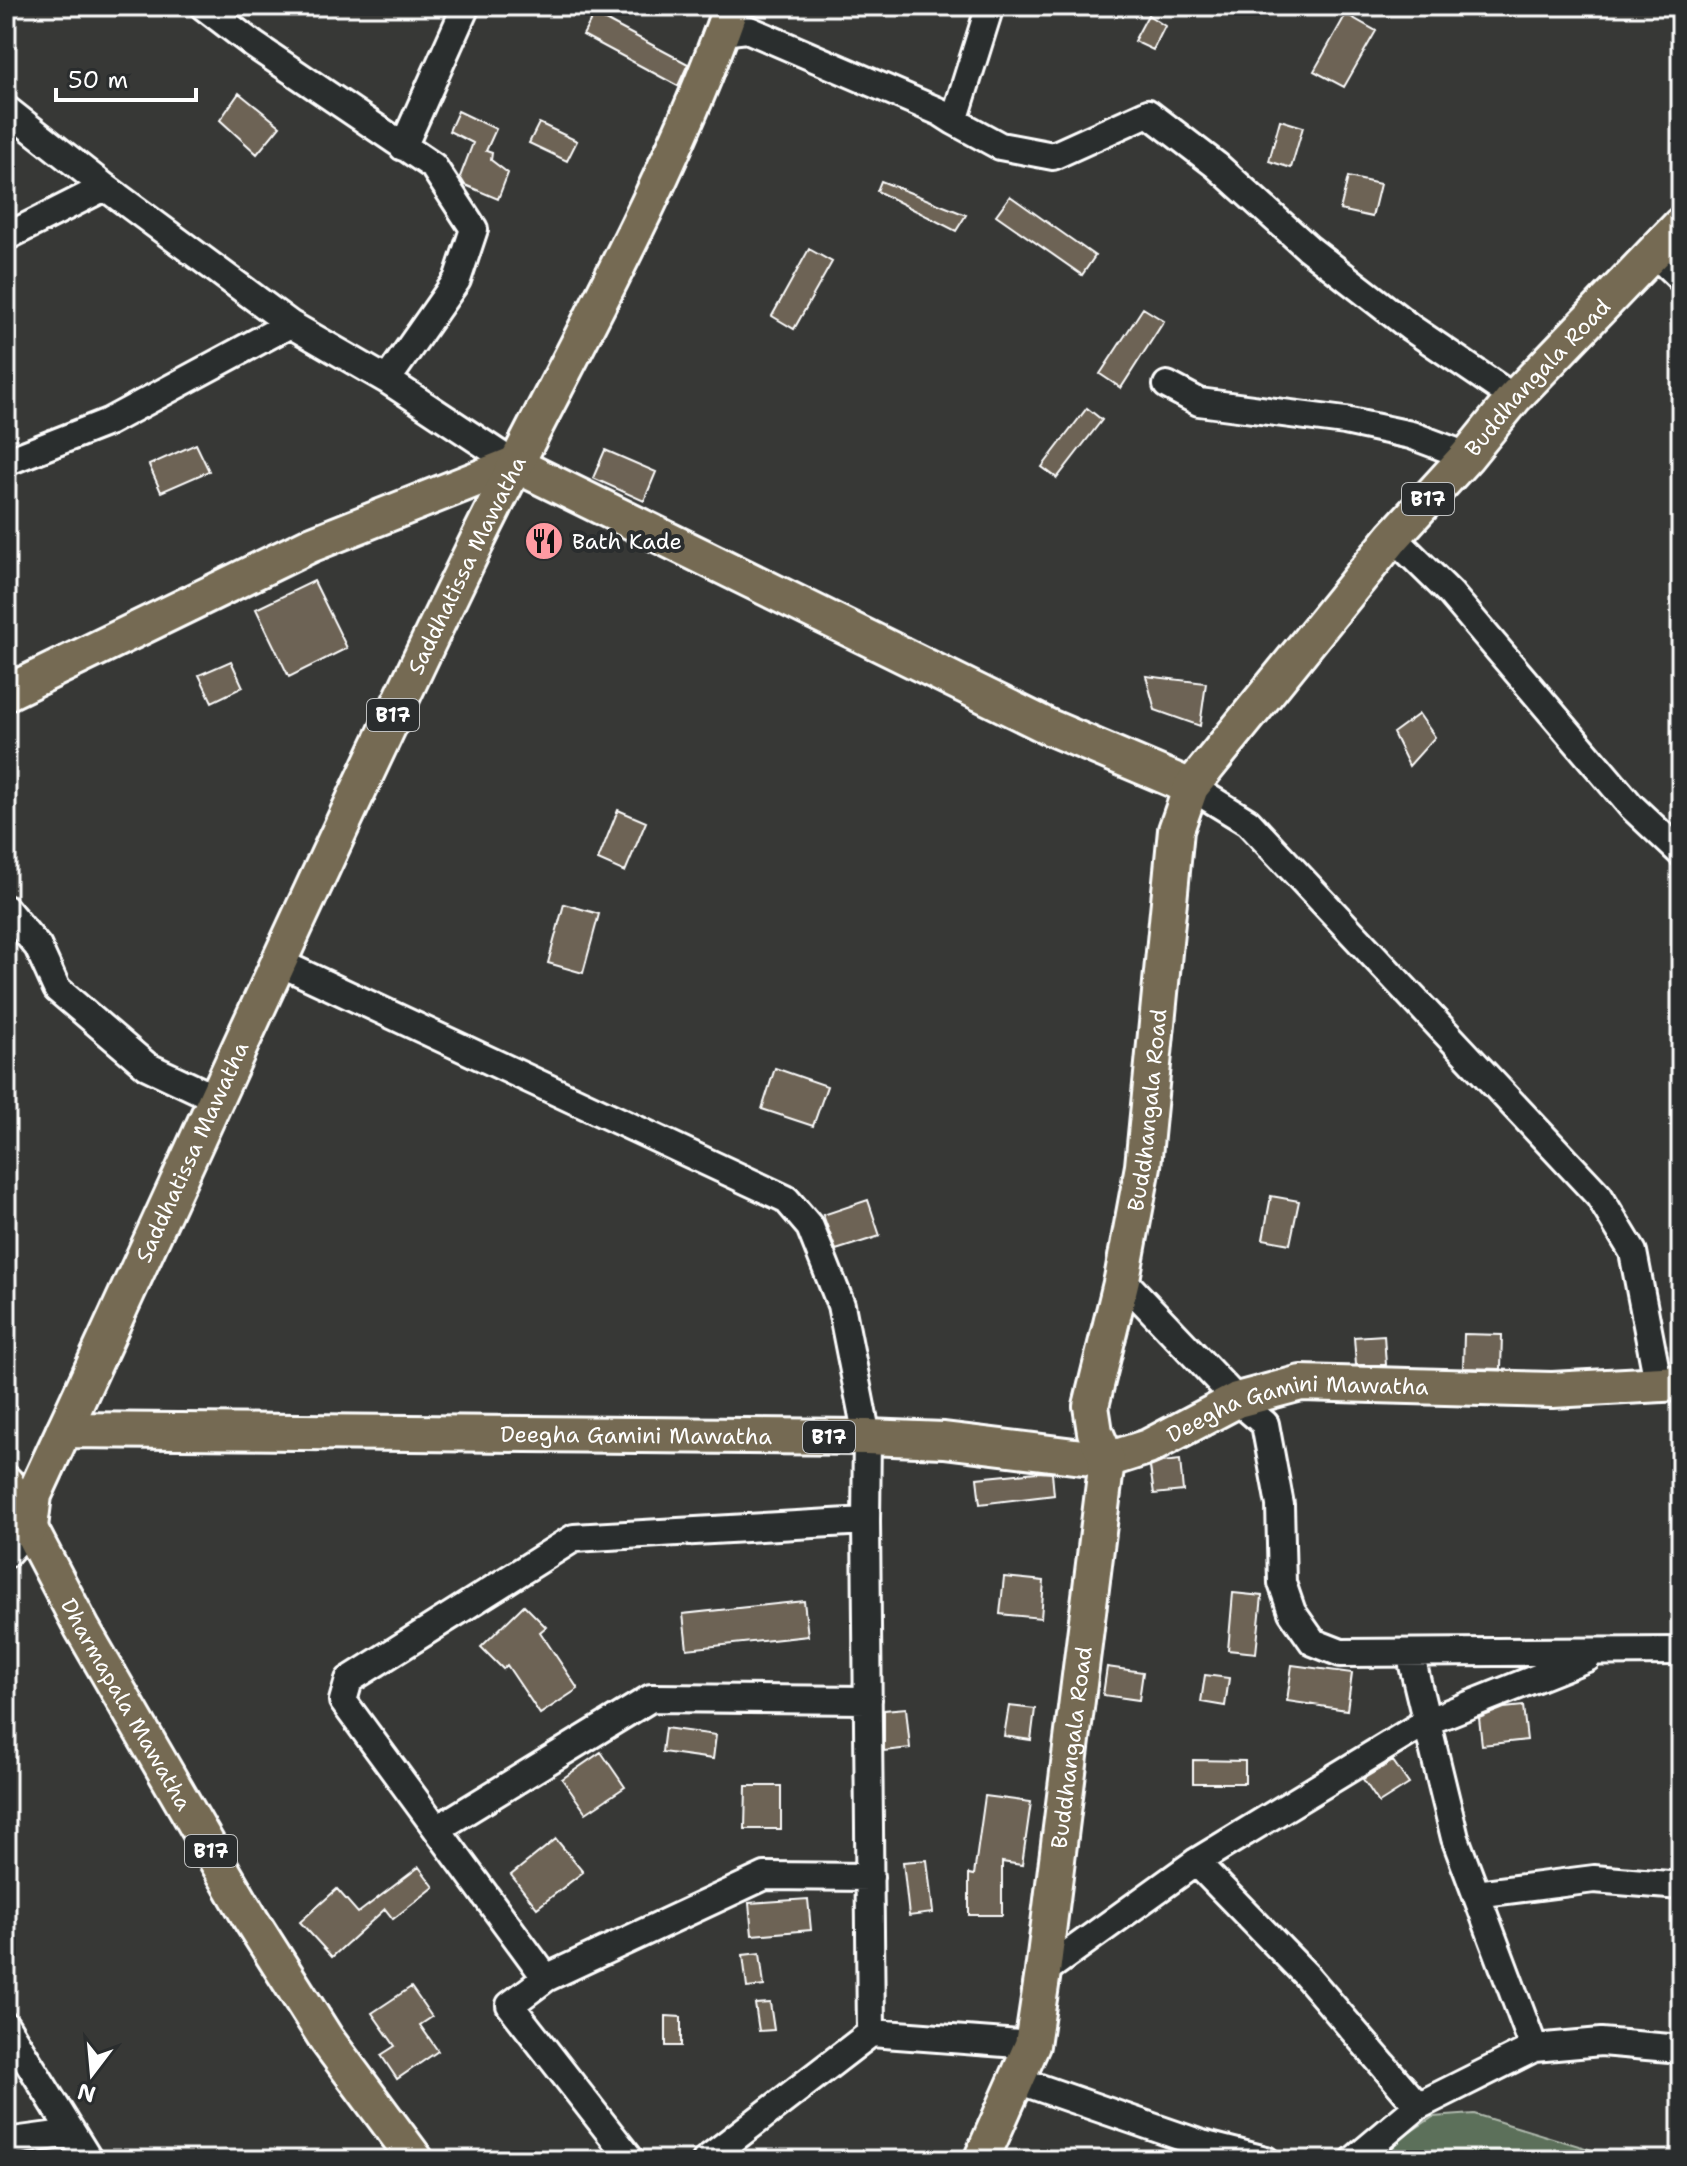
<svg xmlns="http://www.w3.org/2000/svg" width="1687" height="2166" viewBox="0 0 1687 2166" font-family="'Shantell Sans',sans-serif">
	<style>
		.green { fill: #5c705a; stroke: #aeb8ac; stroke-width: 2 }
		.building { fill: #6d6354; stroke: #fff; stroke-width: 2 }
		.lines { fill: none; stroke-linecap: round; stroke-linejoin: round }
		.minor-casing { stroke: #fff; stroke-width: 32 }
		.major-casing { stroke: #fff; stroke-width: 40 }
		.minor { stroke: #2a2d2e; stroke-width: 26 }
		.major { stroke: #746b52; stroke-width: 34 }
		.labels { text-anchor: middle; stroke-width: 8; stroke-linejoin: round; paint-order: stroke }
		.shield { fill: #2a2d2e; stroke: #bfc0c0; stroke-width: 2 }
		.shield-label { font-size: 20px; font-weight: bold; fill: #fff }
		.street-label { font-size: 22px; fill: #fff; stroke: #2a2d2e }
		.poi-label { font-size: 22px; fill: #fff; stroke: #2a2d2e; text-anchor: start }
	</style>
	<rect width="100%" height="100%" fill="#373836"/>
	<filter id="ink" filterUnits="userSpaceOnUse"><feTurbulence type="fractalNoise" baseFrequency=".0125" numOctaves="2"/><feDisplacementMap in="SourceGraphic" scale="16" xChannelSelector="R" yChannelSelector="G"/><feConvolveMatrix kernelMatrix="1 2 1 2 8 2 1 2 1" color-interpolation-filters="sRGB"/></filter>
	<g filter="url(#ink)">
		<path class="green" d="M1474,2114L1602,2153L1603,2160H1375L1386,2148L1433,2117Z"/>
		<path class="building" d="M594,14L688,64L678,86L583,35Z
			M1346,14L1376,31L1344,87L1314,71Z
			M1148,15L1165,26L1153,50L1134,41Z
			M239,93L280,126L257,154L220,120Z
			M458,111L496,129L486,151L492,153L491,160L508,173L498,199L465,185L460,177L473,143L449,131Z
			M1280,120L1303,127L1291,168L1269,161Z
			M539,123L577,141L567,161L529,143Z
			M1348,177L1380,184L1372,217L1340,210Z
			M881,181L966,215L956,231L877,191Z
			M1010,196L1095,256L1082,275L996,215Z
			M809,249L832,262L794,329L772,316Z
			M1143,308L1164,321L1121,388L1100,374Z
			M1087,408L1102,420L1057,478L1042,467Z
			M196,444L209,471L161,492L149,465Z
			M605,450L656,472L644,501L593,478Z
			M314,581L347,648L289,677L256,609Z
			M231,661L243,687L212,702L199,675Z
			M1146,676L1206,683L1200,726L1155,710Z
			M1419,714L1435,737L1409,766L1393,733Z
			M618,810L646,822L625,872L598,860Z
			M564,904L599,914L583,973L548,963Z
			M775,1068L827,1086L813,1126L762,1109Z
			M1271,1196L1299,1201L1290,1244L1263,1239Z
			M868,1200L880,1236L836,1250L823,1215Z
			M1464,1334L1502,1335L1501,1369L1463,1368Z
			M1384,1335L1386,1365H1356L1354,1337Z
			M1180,1460L1183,1491L1154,1494L1150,1467L1162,1462Z
			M1037,1472L1052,1473L1054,1495L980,1504L977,1478Z
			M1004,1577L1044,1581L1041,1618L1000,1614Z
			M1233,1593L1262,1596L1256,1653L1228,1650Z
			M804,1601L808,1636L687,1649L683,1614Z
			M524,1605L546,1627L540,1632L578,1689L540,1714L507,1665L503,1669L481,1647Z
			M1292,1665L1352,1673L1347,1710L1287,1701Z
			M1107,1667L1143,1672L1139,1700L1103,1695Z
			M1205,1675L1229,1678L1225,1706L1201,1702Z
			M1009,1706L1035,1709L1031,1740L1004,1736Z
			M1523,1706L1527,1740L1482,1745L1479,1718L1504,1708Z
			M906,1708L910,1748L884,1751V1710Z
			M665,1728L716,1735L713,1759L662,1752Z
			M601,1752L625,1787L586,1813L562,1779Z
			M1193,1760L1245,1761V1783H1193Z
			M1393,1761L1409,1784L1379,1803L1363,1779Z
			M746,1786H781V1829H745Z
			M985,1796L1031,1802L1022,1865L1002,1862V1915H969V1874L974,1875Z
			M556,1839L583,1872L537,1908L511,1875Z
			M927,1860L933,1913L909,1916L903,1862Z
			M419,1867L434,1887L393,1919L385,1909L332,1957L300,1922L337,1889L358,1913Z
			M808,1899L811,1930L752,1935L749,1903Z
			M760,1953L764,1986L747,1988L743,1955Z
			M411,1987L432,2017L420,2025L438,2051L397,2079L381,2055L395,2046L372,2013Z
			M770,2003L774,2030L759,2031L755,2004Z
			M666,2016L681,2017V2046H666Z"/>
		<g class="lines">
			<defs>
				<path id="minor" d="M203,6L254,45L433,166L474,229L457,280L387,380
					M990,6L954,121L1000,146L1053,156L1148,113L1216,165L1308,248L1411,328L1514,398
					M722,32L747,29L940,112L954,121
					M6,109L105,187L290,324L387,380L514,464
					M403,147L466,6
					M6,237L105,187
					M1655,254L1681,279
					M1167,385L1199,402L1345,421L1411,435L1467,456
					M6,462L108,422L290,324
					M1393,537L1450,593L1631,806L1681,853
					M1191,787L1248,822L1599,1196L1633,1252L1658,1382
					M6,909L38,947L57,989L147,1066L217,1099
					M278,962L786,1199L810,1227L841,1305L867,1437L866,1521L871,2033L706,2160
					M1122,1279L1237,1400L1265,1424L1280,1505L1282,1583L1292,1612L1313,1642L1341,1653L1681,1651
					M6,1554L30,1527
					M1410,1653L1455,1838L1534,2048
					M437,1829L651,1698L868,1700
					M1196,1862L1306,1975L1418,2106
					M1476,1894L1594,1879L1681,1886
					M1043,1972L1196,1862L1426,1722L1587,1658
					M546,1978L343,1701L349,1680L574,1538L866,1521
					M6,2026L89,2160
					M871,2033L1032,2045
					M1017,2080L1202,2144L1266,2160
					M6,2142L72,2133
					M631,2160L510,2005L546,1978L765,1876L870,1877
					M1354,2160L1418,2106L1534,2048L1601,2042L1681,2049"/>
				<g id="major">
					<path d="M6,693L310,545L514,464L1049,727L1191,787"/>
					<path id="s1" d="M64,1430C198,1140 328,849 467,562C556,378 663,200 731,6"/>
					<path id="s2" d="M6,1483L82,1628L251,1920L327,2040L416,2160"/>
					<path id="s3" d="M30,1527L34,1495L64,1430L867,1437L944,1440L1107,1460L1148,1447L1237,1400L1301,1383L1552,1390L1681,1383"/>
					<path id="s4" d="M981,2160L1032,2045L1043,1972L1107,1460L1095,1432L1091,1406L1122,1279L1143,1166L1176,830L1191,787L1393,537L1467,456L1514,398L1681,224"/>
				</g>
			</defs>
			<use href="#minor" class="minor-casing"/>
			<use href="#major" class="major-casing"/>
			<use href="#minor" class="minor"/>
			<use href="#major" class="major"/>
		</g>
	</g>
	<defs>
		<symbol id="restaurant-disc" viewBox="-11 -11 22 22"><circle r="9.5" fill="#ff9aa2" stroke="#2a2d2e"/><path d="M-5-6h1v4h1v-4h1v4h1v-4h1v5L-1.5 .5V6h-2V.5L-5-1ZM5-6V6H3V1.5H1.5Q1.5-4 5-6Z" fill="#111"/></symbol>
	</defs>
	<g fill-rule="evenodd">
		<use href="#restaurant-disc" x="522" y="519" width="44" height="44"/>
	</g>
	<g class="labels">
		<g class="shield">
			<rect x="1402" y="483" width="52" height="32" rx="6"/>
			<rect x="367" y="699" width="52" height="32" rx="6"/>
			<rect x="803" y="1421" width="52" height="32" rx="6"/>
			<rect x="185" y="1835" width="52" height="32" rx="6"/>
		</g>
		<g class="shield-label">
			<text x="1428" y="506">B17</text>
			<text x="393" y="722">B17</text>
			<text x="829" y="1444">B17</text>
			<text x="211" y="1858">B17</text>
		</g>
		<g class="street-label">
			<text dy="8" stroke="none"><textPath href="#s4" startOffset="1938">Buddhangala Road</textPath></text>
			<text dy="8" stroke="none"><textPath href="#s1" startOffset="954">Saddhatissa Mawatha</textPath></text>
			<text dy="8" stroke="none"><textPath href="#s4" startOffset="1074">Buddhangala Road</textPath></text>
			<text dy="8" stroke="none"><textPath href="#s1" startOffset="306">Saddhatissa Mawatha</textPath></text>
			<text dy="8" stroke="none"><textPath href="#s3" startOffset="1350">Deegha Gamini Mawatha</textPath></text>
			<text dy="8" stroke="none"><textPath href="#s3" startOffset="676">Deegha Gamini Mawatha</textPath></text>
			<text dy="8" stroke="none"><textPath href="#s2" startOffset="252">Dharmapala Mawatha</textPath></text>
			<text dy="8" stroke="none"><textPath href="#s4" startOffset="426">Buddhangala Road</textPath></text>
		</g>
		<g class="poi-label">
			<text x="572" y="549">Bath Kade</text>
		</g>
	</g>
	<rect width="1687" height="2166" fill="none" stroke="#2a2d2e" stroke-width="32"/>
	<rect x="16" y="16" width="1655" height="2134" fill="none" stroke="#fff" stroke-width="3" filter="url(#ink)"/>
	<g transform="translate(92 2074) rotate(196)" stroke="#2a2d2e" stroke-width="6" paint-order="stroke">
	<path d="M0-6L14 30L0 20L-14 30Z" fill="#ffffff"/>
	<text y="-12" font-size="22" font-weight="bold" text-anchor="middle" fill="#ffffff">N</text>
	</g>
	<path d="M56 88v12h140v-12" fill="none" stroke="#ffffff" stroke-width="4"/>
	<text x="68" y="88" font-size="24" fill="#ffffff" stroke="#2a2d2e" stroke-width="6" paint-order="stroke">50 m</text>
</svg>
